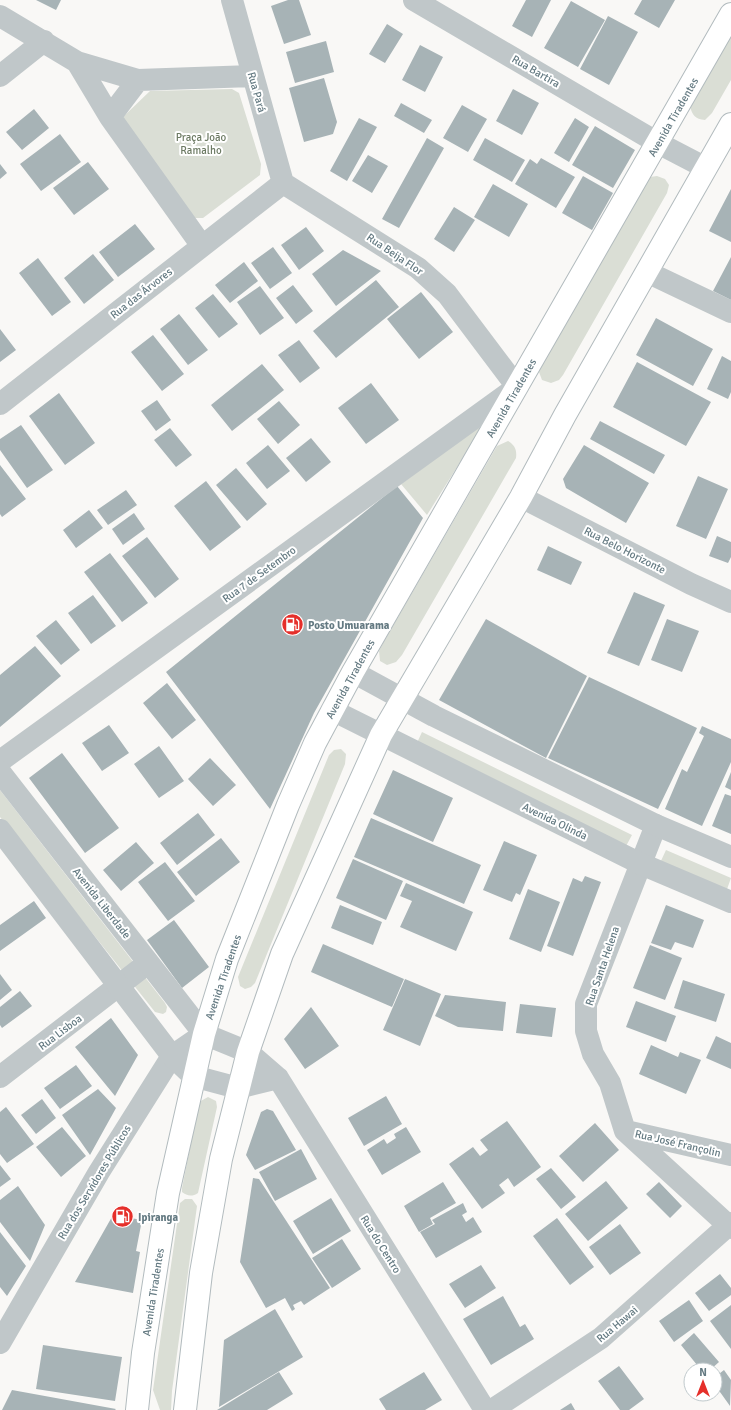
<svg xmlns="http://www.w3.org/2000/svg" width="731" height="1410" viewBox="0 0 731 1410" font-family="Signika,sans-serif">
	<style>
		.green { fill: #daded5 }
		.building { fill: #a7b3b6 }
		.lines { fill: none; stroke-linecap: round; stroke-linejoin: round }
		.secondary-casing { stroke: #b2bbbe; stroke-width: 24 }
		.minor { stroke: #c0c7c9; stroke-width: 22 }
		.tertiary { stroke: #c0c7c9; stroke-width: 22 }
		.secondary { stroke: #fff; stroke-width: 22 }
		.labels { text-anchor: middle; stroke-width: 4; stroke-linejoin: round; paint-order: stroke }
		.street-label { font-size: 11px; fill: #647a82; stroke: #fff }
		.park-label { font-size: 11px; fill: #6c7a63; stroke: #fff }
		.poi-label { font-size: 11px; font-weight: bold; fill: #647a82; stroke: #fff; text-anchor: start }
	</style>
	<rect width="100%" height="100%" fill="#f9f8f6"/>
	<path class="green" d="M731,34V80L712,113L705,120C695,119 692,115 690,106Z
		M232,89L239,93L261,164L260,175L203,218H193L122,122L124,116L150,91Z
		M657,176L665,179L669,185L667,193L563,375L559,380L551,383L542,380L539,372L542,364L646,182L650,177Z
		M480,426L479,432L427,515L401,484Z
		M508,441C515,445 517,450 516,458L402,655L396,662L387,665L380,661L379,651L383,643L497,446Z
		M422,732L632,835L625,848L416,745Z
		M341,749L346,754L345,764L255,983L251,987L245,989L240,986L238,977L329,755L334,750Z
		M0,790L165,1003L167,1007L166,1012L163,1014L155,1012L0,817Z
		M666,850L731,878L726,892L660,863Z
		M208,1097L216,1101L217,1107L198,1193C192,1197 187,1196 182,1192V1188L199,1102Z
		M185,1199H192L197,1206L172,1391L171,1410H160L153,1390L180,1203Z"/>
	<path class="building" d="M36,0H61L56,10Z
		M288,0H299L311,35L284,44L271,6Z
		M526,0H551L532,37L512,26Z
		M642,0H675L659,28L634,14Z
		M571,1L605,20L578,67L544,48Z
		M608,16L638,32L609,85L580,69Z
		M387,24L403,34L385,63L369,54Z
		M326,41L334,72L295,83L286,52Z
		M420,45L443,57L425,92L402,80Z
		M324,78L337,122L333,134L304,142L289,88Z
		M513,89L539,103L522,135L496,121Z
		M401,103L432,120L424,133L394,116Z
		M462,105L487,119L468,152L443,138Z
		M34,109L49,128L22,150L6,132Z
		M359,118L377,127L347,181L330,171Z
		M575,118L589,127L569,162L554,153Z
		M595,126L635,150L613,188L572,165Z
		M60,134L81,162L41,191L20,164Z
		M427,138L444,148L399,228L382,219Z
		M485,138L525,160L512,182L473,160Z
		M368,155L388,166L372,193L352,181Z
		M541,158L575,177L556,208L515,184L530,159L537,164Z
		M88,162L109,189L74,215L53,188Z
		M0,164L7,173L0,179Z
		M583,176L613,193L592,230L562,213Z
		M493,184L528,204L509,237L474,217Z
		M731,189V242L709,231Z
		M454,207L475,220L454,252L434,239Z
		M135,224L155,249L118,277L99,252Z
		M306,227L324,251L299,270L281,245Z
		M273,247L292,273L270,289L251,263Z
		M343,250L381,271L336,306L312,274Z
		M93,254L114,280L84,304L64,278Z
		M731,257V300L713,291Z
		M38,258L71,302L52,316L19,273Z
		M244,262L258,281L230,303L215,285Z
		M376,280L399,307L336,358L313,331Z
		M293,285L313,311L296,324L276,298Z
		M260,286L284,318L260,335L237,302Z
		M421,292L453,332L419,359L387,319Z
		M213,294L238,324L219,338L195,308Z
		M179,314L208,350L188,365L160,329Z
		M656,318L713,349L693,386L636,355Z
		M0,329L16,350L0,362Z
		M153,335L184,374L162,391L131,352Z
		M299,340L320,368L300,383L278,355Z
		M722,356L731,361V392L728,399L707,389Z
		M637,362L711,402L686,446L613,407Z
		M262,364L284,390L232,431L211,405Z
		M371,383L399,420L366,444L338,408Z
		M59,393L95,443L65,465L29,416Z
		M157,400L171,420L156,431L141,411Z
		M279,401L300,425L278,444L257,419Z
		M600,421L665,455L654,474L590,439Z
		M21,425L53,470L27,488L0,450V439Z
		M170,428L192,455L176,467L154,440Z
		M311,438L331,462L306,482L286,458Z
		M268,445L290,471L267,489L246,463Z
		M584,445L649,483L626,523L566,488L563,479Z
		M0,465L26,499L2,517L0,514Z
		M236,468L267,504L247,521L216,485Z
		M698,476L728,489L706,539L676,526Z
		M206,481L241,527L210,551L174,506Z
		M397,486L423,518L314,713L270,809L166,672Z
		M126,490L137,505L108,525L97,510Z
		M89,510L103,528L76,548L63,530Z
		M134,513L145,529L123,545L112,529Z
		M717,536L731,542V557L728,563L709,556Z
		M147,537L179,579L155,598L122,556Z
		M548,546L582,562L571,585L537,570Z
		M110,553L148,603L122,622L84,572Z
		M634,592L665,605L639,666L607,653Z
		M93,595L116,626L91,644L68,613Z
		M486,619L587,676L546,758L439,700Z
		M667,619L699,631L682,672L651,660Z
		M56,620L80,650L61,665L36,636Z
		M35,646L61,676L0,727V675Z
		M589,677L697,728L658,809L548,758Z
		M167,683L196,720L172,739L143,703Z
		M109,725L129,753L102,771L82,743Z
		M702,726L731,739V762L702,826L665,809L682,769L687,772L704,736L699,733Z
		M159,746L184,781L159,798L134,764Z
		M62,753L119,828L85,853L29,778Z
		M210,758L236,785L213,806L188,779Z
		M393,770L453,798L433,842L373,814Z
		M731,772V790L725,787Z
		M725,794L731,796V834L712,826Z
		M198,813L215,835L177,865L160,843Z
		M371,818L481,865L464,904L354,857Z
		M221,838L240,862L196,896L177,872Z
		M504,841L537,855L520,895L516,893L512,902L483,890Z
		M136,842L154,863L121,891L103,870Z
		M353,859L403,881L386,920L336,898Z
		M165,862L195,901L168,921L138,882Z
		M585,876L601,882L573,956L547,946L573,878L582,882Z
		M406,883L473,912L456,951L400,927L412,901L400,896Z
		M528,889L560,902L541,952L509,939Z
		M34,901L46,918L0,951V925Z
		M340,905L382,922L373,945L331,928Z
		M666,905L704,920L693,948L675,942L671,950L651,943Z
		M174,920L209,967L182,988L147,940Z
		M323,944L404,979L392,1007L311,972Z
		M650,945L682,958L665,1000L633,988Z
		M0,974L12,990L0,1000Z
		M405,979L441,994L420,1046L383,1030Z
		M683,980L725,994L716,1022L674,1008Z
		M20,991L32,1006L2,1028L0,1025V1007Z
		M445,995L506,1002L503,1031L458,1027L435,1016Z
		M636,1001L676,1016L666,1042L626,1027Z
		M520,1004L556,1008L552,1037L516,1033Z
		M311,1007L339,1046L305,1069L284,1039Z
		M111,1018L138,1055L115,1096L75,1047Z
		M716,1036L731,1043V1069L706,1058Z
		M651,1045L678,1057L680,1052L701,1060L686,1094L639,1074Z
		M76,1065L92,1086L60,1109L44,1088Z
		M98,1089L116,1108L90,1155L62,1115Z
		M386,1096L402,1124L364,1146L348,1118Z
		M42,1099L56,1118L36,1134L21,1115Z
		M6,1107L34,1144L7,1163L0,1154V1112Z
		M267,1109L273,1111L296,1150L255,1170L246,1155L261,1112Z
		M507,1121L541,1167L514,1187L508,1178L499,1185L505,1193L482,1209L449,1164L473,1147L480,1156L488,1150L480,1140Z
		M595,1123L619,1150L583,1182L559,1156Z
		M62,1127L86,1156L61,1177L36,1147Z
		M406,1127L421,1152L382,1175L367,1150L384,1139L387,1144L396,1138L394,1134Z
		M301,1149L317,1179L275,1201L259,1172Z
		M0,1165L11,1179L0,1187Z
		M551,1168L576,1197L561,1209L536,1179Z
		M253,1178L259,1179L330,1288L304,1305L301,1301L293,1305L295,1309L292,1311L285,1298L266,1308L240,1262Z
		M606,1181L628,1208L588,1241L565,1214Z
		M443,1182L456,1203L430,1218L433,1224L419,1232L404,1206Z
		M659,1182L682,1206L670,1218L646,1194Z
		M18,1186L45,1225L30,1261L0,1222V1200Z
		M331,1198L351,1231L313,1254L293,1221Z
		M463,1203L467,1212L462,1215L466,1222L473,1217L482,1232L436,1258L420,1232L435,1224L432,1220Z
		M113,1215L142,1220L136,1251L140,1252L133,1293L75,1282Z
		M557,1218L594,1267L570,1285L533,1236Z
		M620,1224L641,1253L610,1275L589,1247Z
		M0,1232L26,1266L7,1296L0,1287Z
		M342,1239L361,1269L332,1288L312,1258Z
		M481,1265L496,1288L465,1308L449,1284Z
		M720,1274L731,1288V1295L709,1311L695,1293Z
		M503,1296L520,1327L525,1324L534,1339L491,1365L463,1319Z
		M689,1300L703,1321L674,1342L659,1321Z
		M731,1305V1349L710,1321Z
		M275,1309L303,1357L219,1407L224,1340Z
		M694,1333L719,1362L710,1370H701L681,1345Z
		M43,1345L122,1357L115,1401L36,1389Z
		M619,1366L644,1399L629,1410H620L598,1381Z
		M724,1370L731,1380L730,1406L715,1385V1377Z
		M279,1372L293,1394L267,1410H217Z
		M424,1372L442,1400L425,1410H386L379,1399Z
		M12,1390L116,1409L115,1410H2Z
		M571,1403L575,1410H560Z"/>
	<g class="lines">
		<defs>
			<path id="secondary" d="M137,1410L143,1353L168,1193L204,1034L227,959L288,805L315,743L353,672L731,14
				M185,1410L201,1273L221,1159L248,1052L282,954L381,735L521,497L565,415L731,124"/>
		</defs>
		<use href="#secondary" class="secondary-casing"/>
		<path class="minor" d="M232,0L283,183
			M414,0L658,143L706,168
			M0,16L77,62L138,80L252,76
			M77,62L110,117L202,246
			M0,76L44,41
			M110,117L138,80
			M647,272L731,312
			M0,404L283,183
			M521,497L691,584L731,602
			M0,761L517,387L447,294L418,268L283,183
			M656,825L586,1004V1031L593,1054L610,1083L625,1131L731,1228
			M248,1052L278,1078L485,1410
			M0,1077L148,963
			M238,1088L278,1078
			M626,1131L731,1155
			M0,1343L99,1172L172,1056L204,1034
			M492,1410L601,1338L731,1223"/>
		<path class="tertiary" d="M353,672L434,716L656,825L731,857
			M332,710L639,863L731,902
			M0,772L204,1034L248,1052
			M0,830L172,1056L193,1076L238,1088"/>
		<use href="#secondary" class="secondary"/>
	</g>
	<defs>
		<symbol id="fuel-disc" viewBox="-11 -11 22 22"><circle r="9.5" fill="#e52f2a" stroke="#fff"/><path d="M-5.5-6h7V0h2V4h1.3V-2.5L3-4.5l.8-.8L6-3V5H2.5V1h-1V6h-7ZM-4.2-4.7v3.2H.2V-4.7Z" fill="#fff"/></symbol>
	</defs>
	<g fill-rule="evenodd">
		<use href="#fuel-disc" x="280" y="612" width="25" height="25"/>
		<use href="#fuel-disc" x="110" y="1204" width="25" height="25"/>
	</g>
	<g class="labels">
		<g class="street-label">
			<text transform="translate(536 71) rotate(30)" y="4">Rua Bartira</text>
			<text transform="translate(257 92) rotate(74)" y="4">Rua Pará</text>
			<text transform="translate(673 117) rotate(-60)" y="4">Avenida Tiradentes</text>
			<text transform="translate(395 254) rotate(34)" y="4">Rua Beija Flor</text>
			<text transform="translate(141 293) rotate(-38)" y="4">Rua das Árvores</text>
			<text transform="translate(511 398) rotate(-60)" y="4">Avenida Tiradentes</text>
			<text transform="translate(625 550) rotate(27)" y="4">Rua Belo Horizonte</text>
			<text transform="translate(259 574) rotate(-36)" y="4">Rua 7 de Setembro</text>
			<text transform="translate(350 679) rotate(-61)" y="4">Avenida Tiradentes</text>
			<text transform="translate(555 821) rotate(26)" y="4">Avenida Olinda</text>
			<text transform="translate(102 903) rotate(52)" y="4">Avenida Liberdade</text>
			<text transform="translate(602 966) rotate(-71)" y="4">Rua Santa Helena</text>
			<text transform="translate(223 977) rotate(-71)" y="4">Avenida Tiradentes</text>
			<text transform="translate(60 1032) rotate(-37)" y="4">Rua Lisboa</text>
			<text transform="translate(678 1143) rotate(13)" y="4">Rua José Françolin</text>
			<text transform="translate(94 1182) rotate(-59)" y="4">Rua dos Servidores Públicos</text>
			<text transform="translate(381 1244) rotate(58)" y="4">Rua do Centro</text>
			<text transform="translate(153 1292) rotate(-81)" y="4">Avenida Tiradentes</text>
			<text transform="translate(617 1324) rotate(-40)" y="4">Rua Hawai</text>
		</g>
		<g class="park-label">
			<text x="201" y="141">Praça João<tspan x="201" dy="13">Ramalho</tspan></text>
		</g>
		<g class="poi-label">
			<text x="308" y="629">Posto Umuarama</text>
			<text x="138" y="1221">Ipiranga</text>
		</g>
	</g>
	<g transform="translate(703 1382)"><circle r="19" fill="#ffffff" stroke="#c1cacd"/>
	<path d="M0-3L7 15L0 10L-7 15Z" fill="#e52f2a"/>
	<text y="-6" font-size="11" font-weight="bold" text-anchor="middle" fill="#647a82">N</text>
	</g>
</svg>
